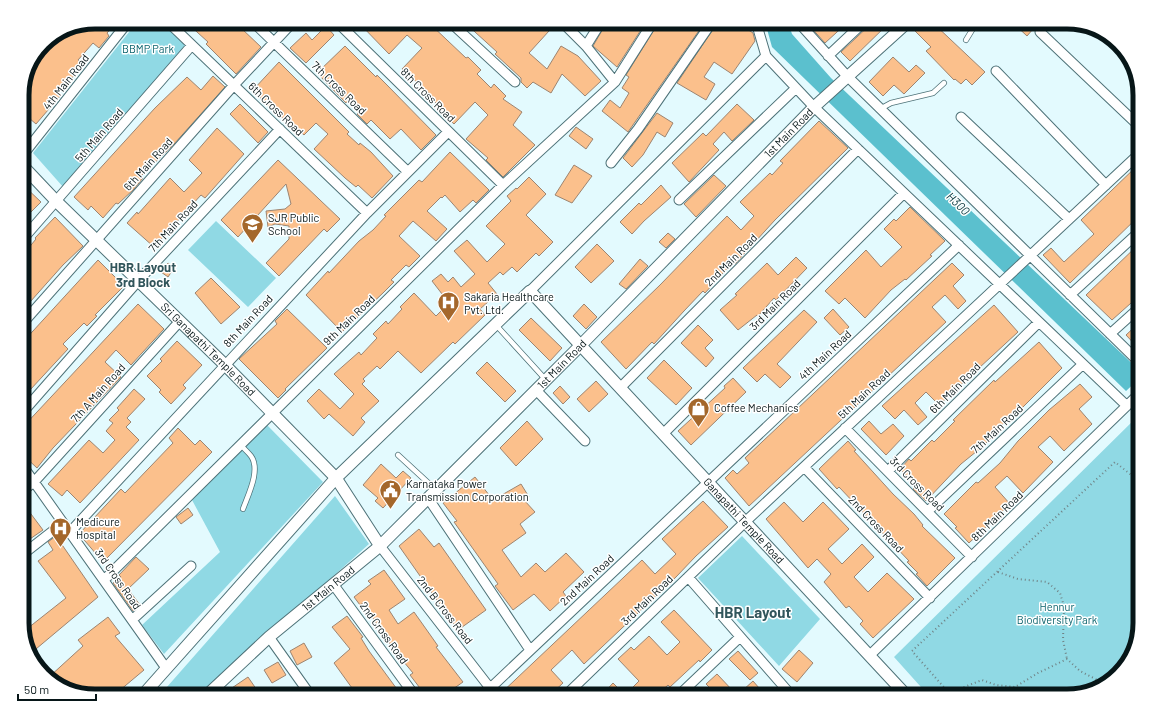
<svg xmlns="http://www.w3.org/2000/svg" width="1162" height="718" viewBox="0 0 1162 718" font-family="Barlow,sans-serif">
	<style>
		.green { fill: #90d9e4 }
		.water { fill: #5bc0ce }
		.lines { fill: none; stroke-linecap: round; stroke-linejoin: round }
		.stream { stroke: #5bc0ce; stroke-width: 3 }
		.building { fill: #fbc08c; stroke: #9d8470 }
		.service-casing { stroke: #4e7278; stroke-width: 6 }
		.minor-casing { stroke: #4e7278; stroke-width: 11 }
		.tertiary-casing { stroke: #4e7278; stroke-width: 13 }
		.path { stroke: #708386; stroke-width: 2; stroke-dasharray: 1 3; stroke-linecap: butt }
		.service { stroke: #fff; stroke-width: 4.5 }
		.minor { stroke: #fff; stroke-width: 9 }
		.tertiary { stroke: #fff; stroke-width: 11 }
		.labels { text-anchor: middle; stroke-width: 3; stroke-linejoin: round; paint-order: stroke }
		.park-label { font-size: 11px; fill: #09626c; stroke: #fff }
		.street-label { font-size: 11px; fill: #071618; stroke: #fff }
		.poi-label { font-size: 11px; fill: #071618; stroke: #fff; text-anchor: start }
		.water-label { font-size: 12px; font-style: italic; fill: #02353b; stroke: #fff }
		.quarter-label { font-size: 13px; font-weight: bold; fill: #31555b; stroke: #fff }
		.district-label { font-size: 15px; font-weight: bold; fill: #31555b; stroke: #fff }
		.rim { fill: none; stroke: #071618; stroke-width: 5 }
	</style>
	<rect width="100%" height="100%" fill="#e3fafe"/>
	<path class="green" d="M137,22H161L185,45L64,188L33,153Z
		M216,221L276,278L248,307L188,250Z
		M1140,414V623L1130,660L1104,686L1067,696H929L894,657Z
		M267,425L323,482L164,654L142,625L220,552L192,500Z
		M335,496L369,544L200,696H159Z
		M742,536L820,619L779,666L698,578Z"/>
	<path class="water" d="M765,22H788L792,34L831,78L1140,371V378L1126,391L772,47Z"/>
	<g class="lines">
		<path class="stream" d="M1132,381L1140,388"/>
	</g>
	<path class="building" d="M95,22H117L107,33L109,36L99,48L93,43L78,60L84,65L58,93L61,95L36,124L22,112V90L44,43L67,27Z
		M186,22H237L242,26L241,28L261,47L236,74L206,44L208,42Z
		M358,22H428L466,58L468,57L481,70L477,74L491,88L494,84L506,96L503,99L522,112L513,125L535,145L503,177L486,160L488,158L466,139L488,115L475,102L454,124L441,112L443,110L431,98L432,96L402,69L422,48L407,35L389,54Z
		M464,22H540L549,31L529,53L547,69L561,46L578,56L601,81L585,96L562,74L551,93L533,82L527,88L521,82V78L495,54L497,52Z
		M607,22H646L617,67L593,46Z
		M659,22H705L628,132L602,111L610,100L620,108L629,93L622,88L629,77L626,75Z
		M718,22H743L741,25L753,33L755,41L732,74L714,62L704,77L715,84L706,100L677,83Z
		M811,22H848L825,43L808,24Z
		M873,22H890L850,61L841,52Z
		M920,22H932L985,72L972,85L966,79L961,84L955,79L954,80L926,51L931,47L913,29Z
		M1012,22H1039L1027,36Z
		M326,26L334,35L306,63L290,48L306,33L312,40Z
		M345,46L376,77L377,75L387,85L436,135L421,150L401,129L390,139L371,120L367,124L357,114L359,113L348,101L346,103L317,73Z
		M893,57L909,72L916,65L925,73L904,94L894,85L883,96L869,82Z
		M279,62L349,132L347,134L359,145L360,143L371,152L393,176L372,198L358,185L356,187L345,178L314,149L328,134L316,123L304,135L294,126L293,128L273,109L272,110L253,90Z
		M213,76L225,87L174,144L141,176L143,178L134,189L118,204L116,203L103,218L91,206L88,210L74,197L155,108L187,77L201,90Z
		M240,104L268,132L258,143L230,114Z
		M737,104L754,120L732,141L724,132L713,144L719,150L689,182L672,163L703,133L706,136Z
		M657,113L673,123L665,137L657,132L643,155L632,167L623,158Z
		M819,121L848,148L775,220L735,264L733,262L705,293L703,291L684,311L654,344L652,342L626,369L601,342L660,285L727,216L741,230L754,216L740,202L770,173L772,175L783,163L780,161Z
		M576,127L593,139L586,149L569,136Z
		M217,128L244,154L205,198L201,195L154,247L127,223L137,212L138,214L170,178L184,192L202,173L189,160Z
		M450,152L489,190L476,203L473,200L460,212L445,195L442,198L441,197L427,211L447,229L436,241L413,221L399,236L420,256L409,267L406,265L391,280L394,282L384,292L342,332L306,295L328,271L329,273L359,241L373,230L386,216L384,215L419,180L422,182Z
		M278,160L340,219L327,232L324,229L279,276L266,263L289,239V226L275,224L268,227L266,211L285,209L291,204L286,184L238,237L221,220Z
		M1140,163V215L1070,283L1043,255L1051,248L1064,262L1094,234L1081,220Z
		M574,165L592,176L572,203L555,195Z
		M714,175L726,186L696,217L684,204Z
		M529,177L546,194L526,215L553,242L539,256L536,253L517,272L512,267L503,275L500,272L488,283L497,294L480,309L485,315L455,344L453,342L421,373L398,351L380,369L377,366L363,379L365,381L362,384L379,401L361,418L365,422L353,436L329,414L324,419L307,401L319,389L340,409L354,394L334,374L359,352L361,355L377,338L373,334L386,321L388,324L402,309L400,307L414,293L436,316L449,303L432,281L441,274L448,282L453,277L461,287L475,274L454,251L467,240L487,262L505,244L486,226L511,201L507,196L516,188L517,189Z
		M22,184L41,202L22,221Z
		M661,185L671,197L644,221L632,234L620,222L639,203L641,205Z
		M910,207L945,241L930,255L932,256L906,280L905,279L891,290L865,318L845,298L839,304L825,291L866,250L881,267L902,247L884,229L894,219L896,221Z
		M55,217L83,246L63,265L22,311V256L36,239L35,238Z
		M668,233L675,239L666,248L659,242Z
		M1140,243V295L1112,320L1086,295Z
		M597,244L614,261L591,283L575,267Z
		M796,257L807,268L776,300L774,298L758,316L757,315L738,330L720,310L737,295L735,294L767,263L778,275Z
		M640,259L648,266L626,289L619,284Z
		M98,260L124,286L95,315L97,316L87,326L84,323L63,344L68,349L30,390L29,389L22,396V343Z
		M168,263L174,268L168,277L161,272Z
		M952,263L964,275L953,286L966,301L958,309L945,295L932,307L946,322L749,506L725,478L733,470L737,474L749,463L745,458Z
		M211,278L240,307L221,324L195,293Z
		M138,304L164,329L131,365L116,350L105,362L121,377L53,448L37,468L22,454V428Z
		M584,304L597,317L586,329L573,316Z
		M994,305L1018,332L939,405L926,392L915,403L927,417L918,425L904,410L895,419L882,406Z
		M287,309L327,348L285,389L286,390L278,398L239,359L277,324L275,321Z
		M833,309L849,327L840,335L824,318Z
		M804,310L817,322L777,364L791,377L780,388L765,374L757,382L743,368Z
		M531,318L562,348L550,361L519,330Z
		M1140,322V350L1126,335Z
		M698,325L713,340L705,348L714,358L706,367L681,343Z
		M177,341L202,365L183,385L186,388L171,404L159,392L161,390L147,376L162,361L160,359Z
		M1039,342L1062,368L1012,418L1011,416L990,437L991,438L982,447L961,464L926,501L913,489L916,486L900,469L909,459L911,461L932,440L934,442L955,421L953,420L994,380L995,382Z
		M664,360L692,388L676,405L647,378Z
		M487,362L516,391L505,402L476,373Z
		M733,378L746,392L691,445L678,431L725,388L724,386Z
		M596,381L608,394L589,412L577,399Z
		M1080,384L1092,397L1079,409L1092,424L1064,451L1050,436L1038,447L1053,462L1023,493L1007,476L995,487L1010,504L969,543L955,528L957,527L944,514L976,482L978,483L1000,463L1018,441L1049,410Z
		M560,386L570,397L563,404L553,393Z
		M134,389L145,399L127,418L131,422L126,427L139,440L80,503L67,490L62,496L48,484L89,440L103,453L115,440L106,431L113,423L109,420L119,410L117,408Z
		M527,421L543,439L516,466L500,448Z
		M869,421L881,434L893,424L904,436L886,455L861,429Z
		M178,428L195,445L200,440L212,452L103,562L79,534L121,489L125,493L173,443L169,438Z
		M848,441L856,450L854,451L893,494L914,514L923,525L922,526L955,558L927,586L916,574L918,573L907,562L909,561L839,487L837,489L819,469Z
		M381,464L396,478L403,471L411,478L383,508L375,501L378,498L363,485Z
		M475,477L493,500L521,484L529,497L524,500L535,512L520,524L526,533L502,550L521,577L536,563L545,572L566,553L584,572L563,592L566,596L550,611L534,594L513,610L495,586L498,584L454,522L457,521L443,503Z
		M703,501L728,527L696,556L676,577L584,664L572,650L551,670L563,683L549,696H498L642,560L655,574L676,554L662,539Z
		M22,502L43,530L27,541L22,533Z
		M784,502L803,522L823,502L849,529L828,549L842,564L862,544L874,557L854,577L868,592L887,573L914,599L873,638L860,624L863,621L849,606L846,608L824,582L831,574L817,559L808,568L766,519Z
		M188,508L193,515L181,524L176,517Z
		M419,529L434,547L439,543L486,610L458,630L399,546Z
		M56,536L98,597L30,654L23,632L66,598L38,561L53,550L48,542Z
		M136,557L149,569L128,589L140,605L133,611L113,583L121,577L119,575Z
		M384,570L405,599L389,610L398,624L414,612L431,636L438,646L436,647L463,682L443,696H426L410,675L413,673L394,650L363,603L360,605L354,597L371,584L368,581Z
		M674,610L712,650L700,662L699,660L670,687L668,685L656,696H601L613,683L625,695L639,681L618,659L631,647L634,650L649,636L667,655L680,642L661,622Z
		M347,616L363,637L361,638L369,651L402,696H341L352,688L334,663L350,649L332,627Z
		M108,617L120,633L115,636L144,670L113,696H95L58,686L49,677L83,646L78,640Z
		M304,643L312,657L297,665L290,651Z
		M799,650L813,663L797,682L782,669Z
		M738,651L758,673L750,680L729,659Z
		M278,662L286,675L272,683L264,670Z
		M717,674L734,692L730,696H702L710,688L706,684Z
		M248,677L261,696H228L226,692Z
		M753,681L766,696H746L742,691Z"/>
	<g class="lines">
		<defs>
			<path id="service" d="M966,40L977,22
				M880,109L891,103L933,93L944,83
				M496,325L546,380
				M240,444C243,448 248,452 251,456C261,470 248,495 243,509
				M398,455L436,490"/>
			<path id="minor" d="M168,22L367,213
				M253,22L408,172
				M337,22L503,185
				M450,22L515,82
				M562,22L586,46L615,82
				M756,22L766,56L814,107L1127,406
				M798,22L847,76L1140,363
				M1040,32L1140,127
				M586,46L601,22
				M828,56L864,22
				M996,71L1106,185
				M961,117L1069,219
				M22,156L128,22
				M611,163L638,129L712,22
				M679,200L796,88
				M22,240L192,45
				M530,291L766,56
				M1070,295L1140,231
				M22,324L234,85L293,22
				M1110,334L1140,307
				M620,388L858,149
				M536,390L585,441
				M22,413L138,281L280,129
				M845,428L972,557
				M663,434L904,193
				M22,465L166,668
				M804,467L930,598
				M888,471L1039,322
				M22,491L34,482L180,321
				M428,498L530,650
				M928,511L1083,364
				M70,532L367,213L448,132
				M380,546L490,688
				M22,555L63,523
				M688,577L792,696
				M104,580L503,185L615,82L653,22
				M333,584L415,696
				M132,620L191,566
				M269,637L311,696
				M870,655L1140,393
				M216,687L222,696
				M482,696L959,245
				M565,696L745,522L1140,153
				M678,696L740,637"/>
			<g id="tertiary">
				<path id="s1" d="M22,165L57,202L224,364L336,478L380,546"/>
				<path id="s2" d="M142,696L336,478L530,291L907,696"/>
				<path id="s3" d="M206,696L269,637L380,546L580,346L814,107L908,22"/>
			</g>
		</defs>
		<use href="#service" class="service-casing"/>
		<use href="#minor" class="minor-casing"/>
		<use href="#tertiary" class="tertiary-casing"/>
		<path class="path" d="M998,572L1018,579L1047,582L1060,593L1064,606L1063,640L1067,659
			M949,693L912,651L1115,462L1140,482
			M952,696L949,693L982,680L996,685L1015,687L1038,673L1067,659L1080,671L1105,684"/>
		<use href="#service" class="service"/>
		<use href="#minor" class="minor"/>
		<use href="#tertiary" class="tertiary"/>
	</g>
	<defs>
		<symbol id="school-pin" viewBox="-11 -11 22 30"><path d="M0 17L-7.5 6A9.5 9.5 0 1 1 7.5 6Z" fill="#a4672b" stroke="#fff"/><path d="M0-5L7-2L0 1L-7-2ZM-4 1L0 2.5L4 1V4Q0 6-4 4Z" fill="#fff"/></symbol>
		<symbol id="hospital-pin" viewBox="-11 -11 22 30"><path d="M0 17L-7.5 6A9.5 9.5 0 1 1 7.5 6Z" fill="#a4672b" stroke="#fff"/><path d="M-5-5h3v3.5h4V-5h3V5h-3V1.5h-4V5h-3Z" fill="#fff"/></symbol>
		<symbol id="shop-pin" viewBox="-11 -11 22 30"><path d="M0 17L-7.5 6A9.5 9.5 0 1 1 7.5 6Z" fill="#a4672b" stroke="#fff"/><path d="M-5-2.5h2.3a2.7 3.5 0 0 1 5.4 0H5L5.5 6h-11ZM-1.5-2.5h3a1.5 2.3 0 0 0-3 0Z" fill="#fff"/></symbol>
		<symbol id="civic-pin" viewBox="-11 -11 22 30"><path d="M0 17L-7.5 6A9.5 9.5 0 1 1 7.5 6Z" fill="#a4672b" stroke="#fff"/><path d="M-.6-6.5H3V-4.5H.6V-3L4-1V1h2V6H-6V1h2V-1L-.6-3ZM-1.2 2.5V6h2.4V2.5Z" fill="#fff"/></symbol>
	</defs>
	<g fill-rule="evenodd">
		<use href="#school-pin" x="240" y="212" width="25" height="34"/>
		<use href="#hospital-pin" x="436" y="290" width="25" height="34"/>
		<use href="#shop-pin" x="686" y="396" width="25" height="34"/>
		<use href="#civic-pin" x="378" y="478" width="25" height="34"/>
		<use href="#hospital-pin" x="48" y="516" width="25" height="34"/>
	</g>
	<g class="labels">
		<g class="park-label">
			<text x="148" y="53">BBMP Park</text>
			<text x="1057" y="611">Hennur<tspan x="1057" dy="13">Biodiversity Park</tspan></text>
		</g>
		<g class="street-label">
			<text transform="translate(66 82) rotate(-52)" y="4">4th Main Road</text>
			<text transform="translate(339 88) rotate(44)" y="4">7th Cross Road</text>
			<text transform="translate(428 95) rotate(45)" y="4">8th Cross Road</text>
			<text transform="translate(276 109) rotate(44)" y="4">6th Cross Road</text>
			<text dy="4" stroke="none"><textPath href="#s3" startOffset="811">1st Main Road</textPath></text>
			<text transform="translate(99 135) rotate(-49)" y="4">5th Main Road</text>
			<text transform="translate(148 164) rotate(-48)" y="4">6th Main Road</text>
			<text transform="translate(173 226) rotate(-47)" y="4">7th Main Road</text>
			<text transform="translate(731 260) rotate(-45)" y="4">2nd Main Road</text>
			<text transform="translate(775 305) rotate(-45)" y="4">3rd Main Road</text>
			<text transform="translate(349 320) rotate(-44)" y="4">9th Main Road</text>
			<text transform="translate(248 321) rotate(-47)" y="4">8th Main Road</text>
			<text dy="4" stroke="none"><textPath href="#s1" startOffset="262">Sri Ganapathi Temple Road</textPath></text>
			<text transform="translate(825 355) rotate(-43)" y="4">4th Main Road</text>
			<text dy="4" stroke="none"><textPath href="#s3" startOffset="487">1st Main Road</textPath></text>
			<text transform="translate(955 388) rotate(-45)" y="4">6th Main Road</text>
			<text transform="translate(98 393) rotate(-48)" y="4">7th A Main Road</text>
			<text transform="translate(864 394) rotate(-43)" y="4">5th Main Road</text>
			<text transform="translate(997 429) rotate(-43)" y="4">7th Main Road</text>
			<text transform="translate(917 484) rotate(45)" y="4">3rd Cross Road</text>
			<text transform="translate(997 516) rotate(-44)" y="4">8th Main Road</text>
			<text dy="4" stroke="none"><textPath href="#s2" startOffset="875">Ganapathi Temple Road</textPath></text>
			<text transform="translate(876 524) rotate(46)" y="4">2nd Cross Road</text>
			<text transform="translate(118 579) rotate(55)" y="4">3rd Cross Road</text>
			<text transform="translate(587 580) rotate(-43)" y="4">2nd Main Road</text>
			<text dy="4" stroke="none"><textPath href="#s3" startOffset="163">1st Main Road</textPath></text>
			<text transform="translate(647 600) rotate(-44)" y="4">3rd Main Road</text>
			<text transform="translate(445 610) rotate(52)" y="4">2nd B Cross Road</text>
			<text transform="translate(384 633) rotate(54)" y="4">2nd Cross Road</text>
		</g>
		<g class="poi-label">
			<text x="268" y="222">SJR Public<tspan x="268" dy="13">School</tspan></text>
			<text x="464" y="301">Sakaria Healthcare<tspan x="464" dy="13">Pvt. Ltd.</tspan></text>
			<text x="714" y="412">Coffee Mechanics</text>
			<text x="406" y="488">Karnataka Power<tspan x="406" dy="13">Transmission Corporation</tspan></text>
			<text x="76" y="526">Medicure<tspan x="76" dy="13">Hospital</tspan></text>
		</g>
		<g class="water-label">
			<text transform="translate(958 204) rotate(44)" y="4">H300</text>
		</g>
		<g class="quarter-label">
			<text x="143" y="272">HBR Layout<tspan x="143" dy="15">3rd Block</tspan></text>
		</g>
		<g class="district-label">
			<text x="753" y="618">HBR Layout</text>
		</g>
	</g>
	<path d="M0 0H1162V718H0ZM95 29H1067A66 66 0 0 1 1133 95V623A66 66 0 0 1 1067 689H95A66 66 0 0 1 29 623V95A66 66 0 0 1 95 29Z" fill="#fff" fill-rule="evenodd"/>
	<path class="rim" d="M95 29H1067A66 66 0 0 1 1133 95V623A66 66 0 0 1 1067 689H95A66 66 0 0 1 29 623V95A66 66 0 0 1 95 29Z"/>
	<path d="M18 694v6h78v-6" fill="none" stroke="#071618" stroke-width="2"/>
	<text x="24" y="694" font-size="12" fill="#071618" stroke="#ffffff" stroke-width="3" paint-order="stroke">50 m</text>
</svg>
